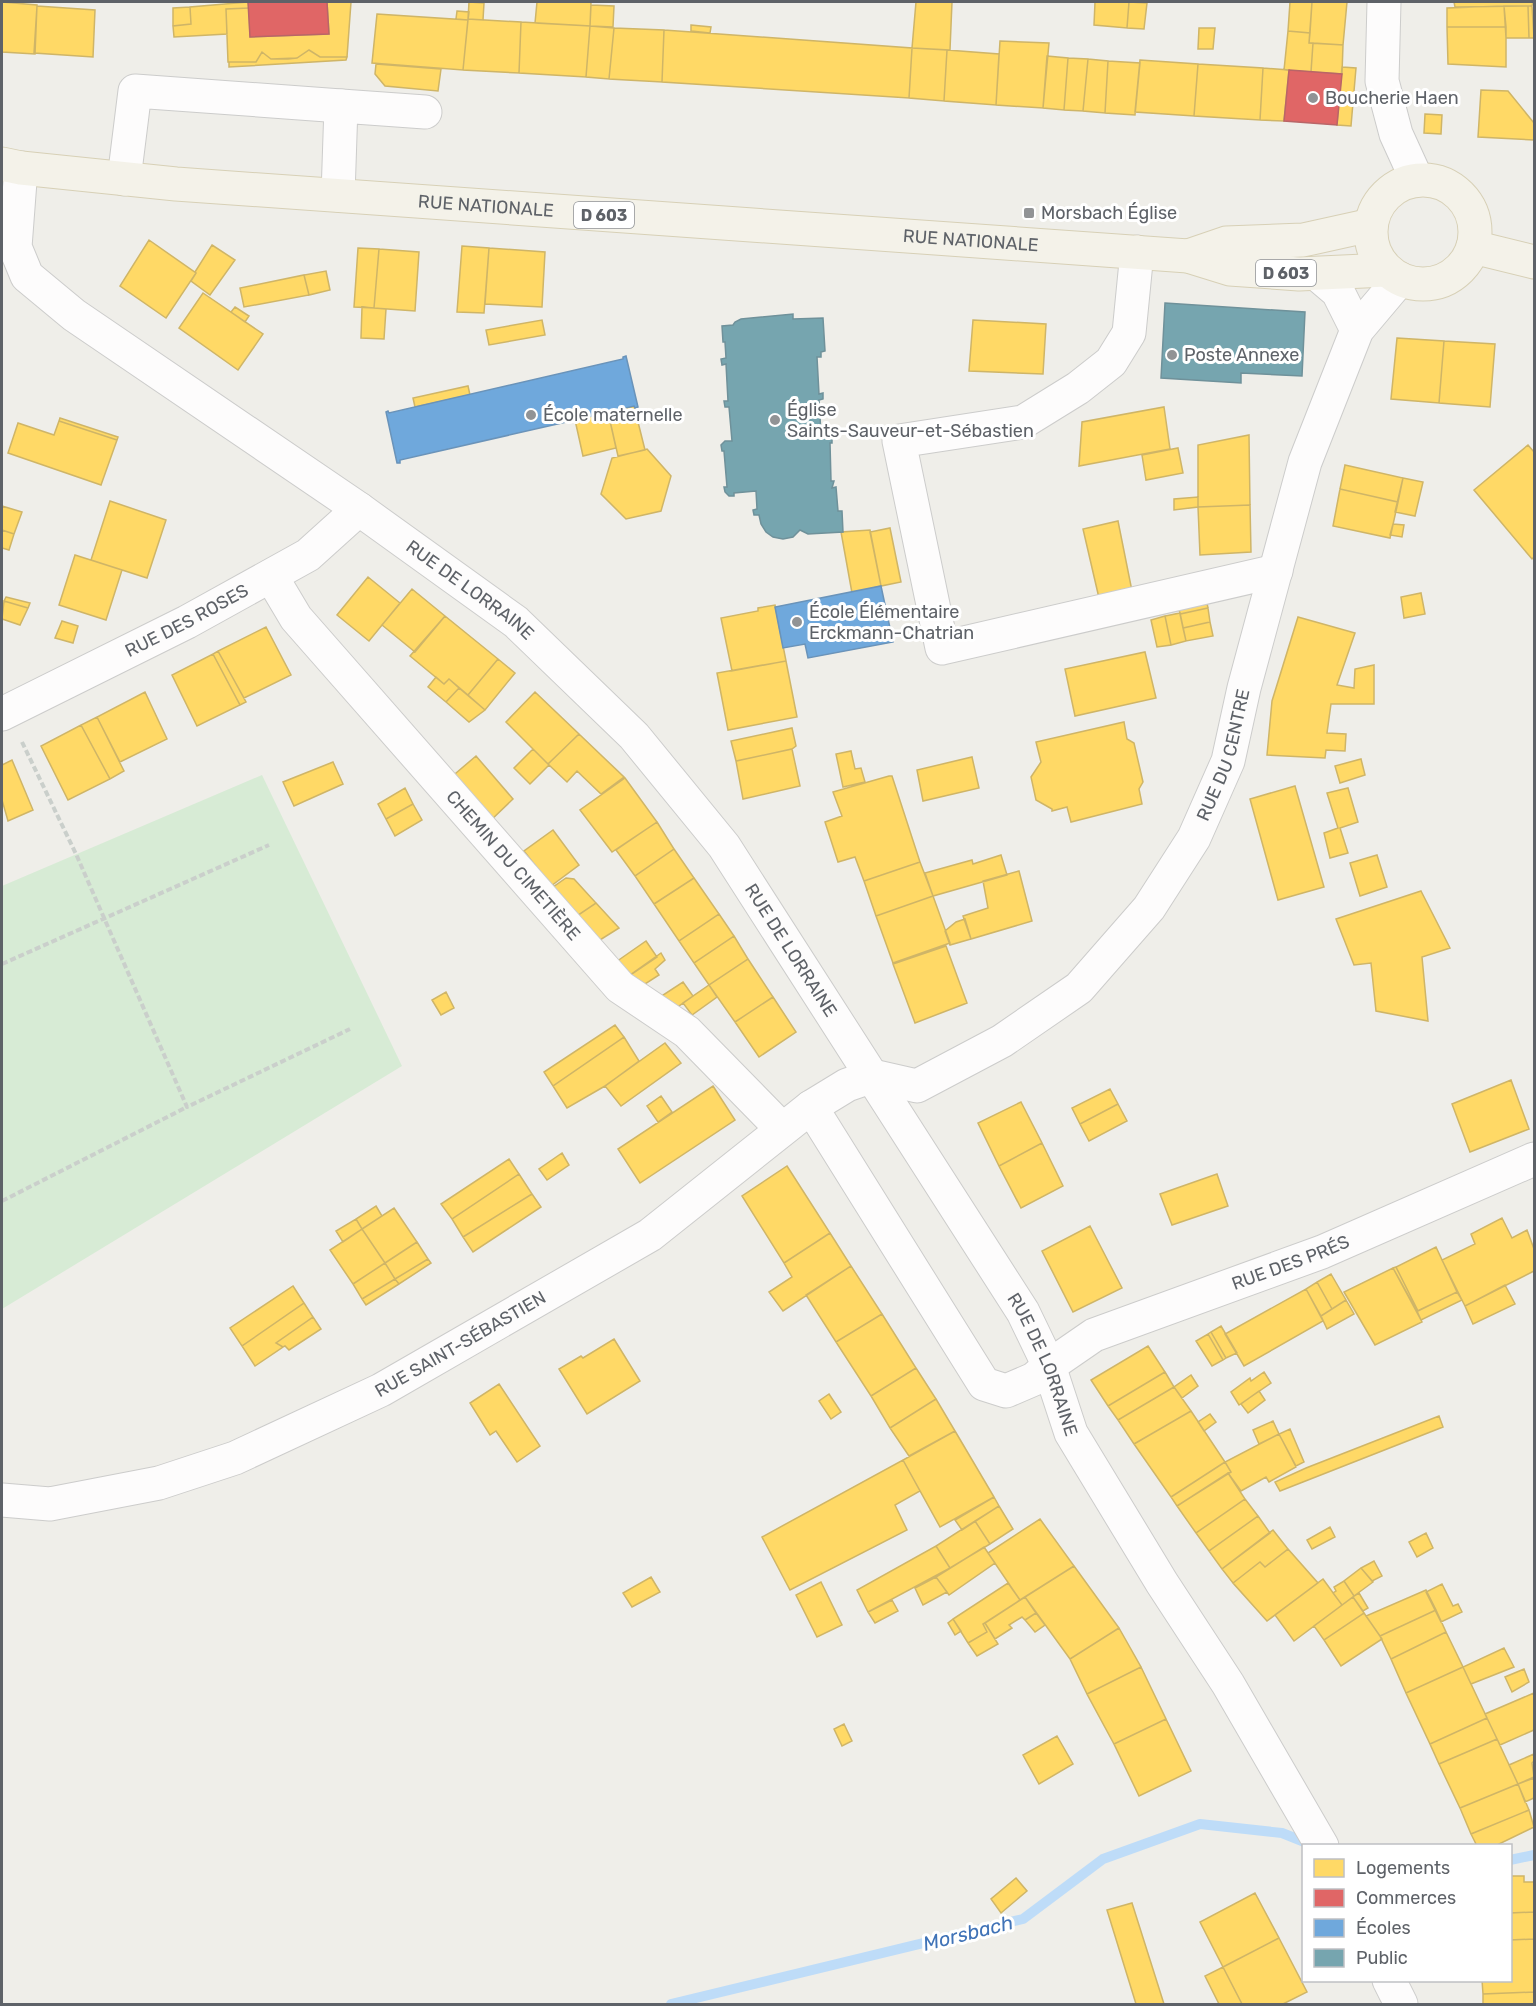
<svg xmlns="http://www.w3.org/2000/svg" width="1536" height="2006" viewBox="0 0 1536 2006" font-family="Rubik,sans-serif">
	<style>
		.green { fill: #d7ebd5 }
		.homes { fill: #ffd966; stroke: #cfb567; stroke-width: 1.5 }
		.shops { fill: #e06666; stroke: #b96567; stroke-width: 1.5 }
		.schools { fill: #6fa8dc; stroke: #6a93b9; stroke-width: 1.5 }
		.public { fill: #76a5af; stroke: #6f919a; stroke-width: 1.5 }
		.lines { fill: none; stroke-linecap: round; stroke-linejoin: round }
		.stream { stroke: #bedcf8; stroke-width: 10 }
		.minor-casing { stroke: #cccccb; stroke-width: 35 }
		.major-casing { stroke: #d7d0b6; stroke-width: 35 }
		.path { stroke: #cacfcb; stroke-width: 4; stroke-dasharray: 6 3; stroke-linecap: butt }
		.minor { stroke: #fdfcfc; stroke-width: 33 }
		.major { stroke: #f4f2e9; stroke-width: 33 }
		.poi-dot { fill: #919395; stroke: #fff; stroke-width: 2 }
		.labels { text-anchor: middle; stroke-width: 6; stroke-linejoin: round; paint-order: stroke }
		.shield { fill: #fff; stroke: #8e9195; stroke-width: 1.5 }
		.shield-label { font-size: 16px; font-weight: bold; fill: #5e6268 }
		.poi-label { font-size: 18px; fill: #5e6268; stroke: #fff; text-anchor: start }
		.street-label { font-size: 18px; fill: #5e6268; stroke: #fff }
		.water-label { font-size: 20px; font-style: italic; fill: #4073b7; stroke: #fff }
	</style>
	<rect width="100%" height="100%" fill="#efeee9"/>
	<path class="green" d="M262,775L402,1066L2,1309V886Z"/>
	<path class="homes" d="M2,2L37,5L35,54L2,52Z
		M248,2L249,8L226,9L227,34L174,37L173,26L191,24L190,7Z
		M327,2H351L347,57H320L309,50L297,58L271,59L262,52L256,62H228L226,9L249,8L250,37L329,34Z
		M469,2L484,3L483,20L468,19Z
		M537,2H591L590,26L535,23Z
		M916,2H952L950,50L912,48Z
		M1095,2H1129L1127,28L1094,25Z
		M1129,2L1147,3L1144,29L1127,28Z
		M1290,2H1312L1310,33L1288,31Z
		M1312,2H1347L1343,45L1309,43Z
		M1454,2H1533L1532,6L1455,7Z
		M591,5L614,6L613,27L590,26Z
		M37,6L95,10L93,57L34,53Z
		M1504,6L1506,27H1447V8Z
		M1504,6H1528L1529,38H1506Z
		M1528,6H1532L1534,38H1529Z
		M190,7L191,24L173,26V8Z
		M457,11L469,12L468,20L456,19Z
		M377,14L468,20L463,70L372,63Z
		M468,19L521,22L519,73L463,70Z
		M521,22L590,26L586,77L519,73Z
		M691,25L711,27L710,33L691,31Z
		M590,26L614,28L609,79L586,77Z
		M1447,27H1506V67L1448,64Z
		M614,28L664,30L662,82L609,79Z
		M1199,28H1215L1213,49H1198Z
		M664,30L912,48L909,98L662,82Z
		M1288,31L1310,33L1309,43H1313L1311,72L1284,70Z
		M1000,41L1049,43L1043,108L996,105Z
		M1313,43L1343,45L1342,74L1311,72Z
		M912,48L947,50L944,101L909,98Z
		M309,50L320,57H347L346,60L229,67V62H256L262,52L271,59H288L297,58Z
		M947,50L999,54L996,105L944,101Z
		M1047,56L1068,58L1064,110L1043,108Z
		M1068,58L1088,59L1083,111L1064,110Z
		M1088,59L1108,61L1105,113L1083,111Z
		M1140,60L1198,64L1194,116L1135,112Z
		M1108,61L1140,63L1135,115L1105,113Z
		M376,64L441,69L438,91L385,86L375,74Z
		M1198,64L1263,68L1260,120L1194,116Z
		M1342,67L1356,68L1351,126L1337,125Z
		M1263,68L1289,70L1284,121L1260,120Z
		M1481,90L1508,91L1534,123V140L1478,137Z
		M1425,114L1442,115L1441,134L1424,133Z
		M149,240L196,273L166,318L120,286Z
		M212,245L235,260L210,295L191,281L196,273L195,272Z
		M462,246L489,248L484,313L457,312Z
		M358,248L379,249L374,308L354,307Z
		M489,248L545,252L542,307L485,304Z
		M379,249L419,252L415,311L374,308Z
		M326,271L330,290L309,295L304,275Z
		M304,275L309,295L244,307L240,288Z
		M203,293L263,334L238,370L179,328Z
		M235,307L249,316L245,322L231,312Z
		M362,307L386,309L384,339L361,338Z
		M542,320L545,335L489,345L486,330Z
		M973,320L1046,324L1043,374L969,371Z
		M1397,338L1444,341L1439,403L1391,399Z
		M1444,341L1495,344L1490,407L1439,403Z
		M468,386L470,395L415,407L413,398Z
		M634,406L645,450L618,456L608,412Z
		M1164,407L1170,449L1079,466L1082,422Z
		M608,412L616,448L583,456L575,420Z
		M60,418L118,437L117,440L59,421Z
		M59,421L117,440L101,485L8,453L18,423L54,435Z
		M1249,435L1250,505L1198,507V445Z
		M1528,445L1534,452V557L1532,559L1474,490Z
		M1178,448L1183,473L1146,480L1142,455Z
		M647,449L671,476L661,511L626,519L601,494L612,458Z
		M1345,465L1403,478L1398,502L1340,489Z
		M1403,478L1423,482L1415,516L1395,512Z
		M1340,489L1398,502L1390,538L1333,526Z
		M1198,497V507L1174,510V499Z
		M110,501L166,520L147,578L91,560Z
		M1250,505L1251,552L1200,555L1198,507Z
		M2,506L22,512L14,534L2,530Z
		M1118,521L1132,591L1099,598L1083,529Z
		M1393,524L1404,525L1402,537L1390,535Z
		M890,528L901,582L881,586L870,532Z
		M2,530L14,534L9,550L2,548Z
		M870,530L881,586L852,593L841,532Z
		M75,555L122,570L106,620L59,605Z
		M368,577L400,603L369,641L337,615Z
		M412,589L445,616L415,652L382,625Z
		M1421,593L1425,614L1404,618L1401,597Z
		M1205,594L1208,608L1180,614L1177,600Z
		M6,597L30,603L28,608L4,601Z
		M4,601L28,608L20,625L2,619Z
		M775,605L786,661L732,671L721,618L758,611V608Z
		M1208,608L1210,622L1183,628L1180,614Z
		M1180,613L1186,641L1171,645L1165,616Z
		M445,616L498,659L468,695L449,679L444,684L410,656Z
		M1165,616L1171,645L1157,647L1151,620Z
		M1298,617L1355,633L1337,685L1354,688L1355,669L1374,665V704H1331L1327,733L1346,734L1345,751L1326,750L1325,758L1267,755L1272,701Z
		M62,621L78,626L73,643L55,638Z
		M1210,622L1213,636L1186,641L1183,628Z
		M266,627L291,675L244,698L218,651Z
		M218,651L246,702L240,705L213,654Z
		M1145,652L1156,698L1075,716L1065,669Z
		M213,654L240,705L197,726L172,675Z
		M498,659L515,673L485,710L468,695Z
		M786,661L797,717L728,730L717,673Z
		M436,677L444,684L449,679L459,688L446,702L428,687Z
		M459,688L485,710L469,722L446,702Z
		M145,692L167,739L120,762L97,717Z
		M535,692L579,734L548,764L506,722Z
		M97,717L124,771L110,779L81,725Z
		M1124,722L1127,739L1134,743L1143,782L1139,789L1142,804L1071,822L1067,807L1052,811V809L1036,800L1031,777L1041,762L1036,742Z
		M81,725L110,779L68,800L41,746Z
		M792,728L796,746L792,749L736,761L731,741Z
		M579,734L624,777L601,794L577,771L567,782L548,764Z
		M533,749L549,765L530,784L514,768Z
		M792,749L800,786L743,799L736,761Z
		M851,751L855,769L861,768L865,782L843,787L836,754Z
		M476,756L513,799L487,824L449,779Z
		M972,757L979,788L923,801L917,770Z
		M1361,759L1365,775L1340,783L1335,766Z
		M12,760L33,810L8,821L2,800V765Z
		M333,762L343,784L294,806L283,782Z
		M889,776H892L920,862L864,881L855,857L838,862L825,822L842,816L833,792Z
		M625,778L657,822L612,852L580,810Z
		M1295,786L1324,887L1278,900L1250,799Z
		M405,788L413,804L386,819L378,804Z
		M1348,788L1358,822L1340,828L1348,853L1330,858L1324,833L1338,828L1327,793Z
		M413,804L422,820L395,836L386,819Z
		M657,822L674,849L635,876L616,850Z
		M553,830L579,865L551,886L524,851Z
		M674,849L694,878L654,904L635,876Z
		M1001,855L1007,875L933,896L925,873L972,860L973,864Z
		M1377,855L1387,887L1360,896L1350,863Z
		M920,862L933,896L876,916L864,881Z
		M1019,871L1032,921L971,939L963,916L988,908L983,881Z
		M566,878L574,879L596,903L571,920L546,892Z
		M694,878L719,914L679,941L654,904Z
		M1421,891L1450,948L1422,957L1428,1021L1376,1011L1371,963L1354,965L1336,919Z
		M933,896L950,943L893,963L876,916Z
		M596,903L619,928L592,945L571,920Z
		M719,914L734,936L694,963L679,941Z
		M965,919L971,939L950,945L945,931L956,922Z
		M734,936L748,959L709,985L694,963Z
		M646,941L657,957L626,978L613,964Z
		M946,946L967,1003L915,1023L893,964Z
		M661,953L665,960L655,969L659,975L642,986L626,978Z
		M748,959L773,997L735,1022L709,985Z
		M683,982L693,996L676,1008L660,997Z
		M709,985L717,997L692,1015L683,1003Z
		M446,992L454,1008L441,1015L432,1000Z
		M773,997L796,1032L759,1057L735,1022Z
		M615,1025L624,1037L553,1086L544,1072Z
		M624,1037L639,1061L605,1086L567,1108L553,1086Z
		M665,1043L681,1063L621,1106L605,1086Z
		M1511,1080L1529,1129L1470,1152L1452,1104Z
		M713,1086L735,1120L640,1183L618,1149Z
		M1110,1089L1118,1104L1080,1124L1072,1108Z
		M661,1096L672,1112L658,1122L647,1106Z
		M1021,1102L1042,1143L999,1166L978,1123Z
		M1118,1104L1127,1121L1089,1141L1080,1124Z
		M1042,1143L1063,1186L1021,1208L999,1166Z
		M562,1153L569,1165L547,1180L539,1169Z
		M509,1159L519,1174L452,1219L441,1204Z
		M787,1166L830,1233L784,1263L742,1196Z
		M519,1174L532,1194L463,1237L452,1219Z
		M1217,1174L1228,1206L1172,1225L1160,1194Z
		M532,1194L541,1207L473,1252L463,1237Z
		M376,1206L382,1216L362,1229L356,1219Z
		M394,1208L417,1242L385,1263L362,1229Z
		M1502,1218L1512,1238L1527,1230L1534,1249V1271L1465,1306L1442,1260L1475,1244L1471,1234Z
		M356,1219L362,1229L343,1242L336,1231Z
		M1090,1226L1122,1288L1073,1312L1042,1251Z
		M362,1229L385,1263L353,1284L330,1250Z
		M830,1233L851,1266L783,1311L769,1292L792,1277L784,1263Z
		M417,1242L428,1259L395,1279L385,1263Z
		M1436,1247L1457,1292L1418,1311L1396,1267Z
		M428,1259L431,1263L399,1284L395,1279Z
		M385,1263L395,1279L362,1299L353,1284Z
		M851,1266L882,1314L836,1342L806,1295Z
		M1396,1267L1418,1311H1417L1393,1268Z
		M1393,1268L1422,1322L1375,1345L1344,1292Z
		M1331,1274L1346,1300L1332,1309L1317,1282Z
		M395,1279L399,1284L366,1305L362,1299Z
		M1317,1282L1332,1309L1321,1316L1306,1289Z
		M1505,1285L1515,1304L1473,1324L1465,1306Z
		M293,1286L304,1303L242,1346L230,1328Z
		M1306,1289L1323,1321L1244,1366L1225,1334Z
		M1457,1292L1462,1300L1421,1320L1417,1311Z
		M1346,1300L1354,1314L1327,1329L1321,1316Z
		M304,1303L313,1317L276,1343L283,1347L255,1366L242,1346Z
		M882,1314L916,1368L871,1396L836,1342Z
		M313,1317L321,1329L289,1350L285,1346L283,1347L276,1343Z
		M1221,1326L1237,1353L1226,1358L1211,1332Z
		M1211,1332L1226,1358L1223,1360L1208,1334Z
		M1208,1334L1223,1360L1212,1366L1196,1341Z
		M614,1339L640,1381L587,1414L559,1369L581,1356L583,1358Z
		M1148,1346L1165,1372L1108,1406L1091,1380Z
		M916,1368L936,1399L890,1428L871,1396Z
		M1165,1372L1174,1387L1118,1420L1108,1406Z
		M1264,1372L1271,1383L1239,1405L1231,1392L1250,1378L1251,1381Z
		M1191,1375L1198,1386L1182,1398L1174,1387Z
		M499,1384L540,1446L517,1462L496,1431L490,1435L470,1403Z
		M1174,1387L1191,1411L1134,1444L1118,1420Z
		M1259,1391L1265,1400L1248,1413L1241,1404Z
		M829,1394L841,1412L831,1419L819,1401Z
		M936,1399L955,1431L909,1456L890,1428Z
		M1191,1411L1225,1462L1171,1497L1134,1444Z
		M1210,1414L1216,1422L1204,1431L1198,1422Z
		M1439,1416L1443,1427L1280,1491L1275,1482L1306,1468Z
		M1273,1421L1279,1434L1259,1444L1253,1430Z
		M1290,1429L1304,1462L1296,1466L1279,1434Z
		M955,1431L994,1497L940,1527L903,1460Z
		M1279,1434L1296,1467L1269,1482L1266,1477L1241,1491L1228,1473L1231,1472L1225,1462Z
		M903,1460L920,1491L895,1505L907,1530L790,1590L762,1537Z
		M1225,1462L1231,1472L1177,1506L1171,1497Z
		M1228,1473L1245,1499L1196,1533L1177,1506Z
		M994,1497L999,1506L962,1530L955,1520Z
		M1245,1499L1258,1516L1209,1551L1196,1533Z
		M999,1506L1013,1529L990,1544L975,1521Z
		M1258,1516L1270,1533L1222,1569L1209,1551Z
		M1040,1519L1074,1566L1020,1600L988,1553Z
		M975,1521L990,1544L950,1568L936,1546Z
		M1330,1527L1335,1537L1312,1549L1307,1540Z
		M1273,1530L1288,1549L1265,1567L1260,1562L1233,1583L1222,1569Z
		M1426,1533L1433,1548L1417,1557L1409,1542Z
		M936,1546L950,1568L868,1612L857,1590Z
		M984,1547L995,1563L949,1595L936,1577Z
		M1288,1549L1318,1583L1267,1621L1233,1583L1260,1562L1265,1567Z
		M1374,1561L1382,1576L1372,1581L1361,1568Z
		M1074,1566L1119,1628L1070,1659L1025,1597Z
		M1361,1568L1373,1582L1354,1596L1344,1581Z
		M651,1577L660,1592L632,1607L623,1593Z
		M936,1577L947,1592L923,1605L915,1588Z
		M1323,1579L1342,1605L1294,1641L1275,1615Z
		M1344,1581L1354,1596L1342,1605L1333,1593L1336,1591L1334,1587Z
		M821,1582L842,1625L817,1637L796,1595Z
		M1008,1583L1020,1600L983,1624L987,1632L968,1643L953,1619Z
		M1442,1584L1453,1606L1458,1604L1462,1612L1441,1622L1426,1592Z
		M1426,1590L1436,1610L1380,1636L1366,1616Z
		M1359,1593L1368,1608L1363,1611L1353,1597Z
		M1025,1597L1036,1613L1025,1620L1022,1617L1009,1625L1012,1628L995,1639L985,1623Z
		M1353,1597L1364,1613L1324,1640L1314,1626Z
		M892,1600L898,1611L875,1623L868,1612Z
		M1436,1610L1446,1632L1391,1659L1380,1636Z
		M1036,1613L1045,1625L1035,1632L1025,1620Z
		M1364,1613L1382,1639L1341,1666L1324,1640Z
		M953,1619L961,1631L955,1635L948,1623Z
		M985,1623L998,1644L977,1656L968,1643L987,1632L983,1624Z
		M1119,1628L1141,1667L1087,1694L1070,1659Z
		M1446,1632L1463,1667L1406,1693L1391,1659Z
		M1504,1648L1514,1667L1471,1684L1463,1667Z
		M1141,1667L1166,1719L1114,1744L1087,1694Z
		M1463,1667L1487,1718L1430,1744L1406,1693Z
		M1524,1669L1529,1682L1512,1692L1505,1677Z
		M1534,1693V1730L1500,1745L1485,1714Z
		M1487,1718L1497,1739L1439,1764L1430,1744Z
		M1166,1719L1191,1771L1139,1796L1114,1744Z
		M844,1724L852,1741L842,1746L834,1729Z
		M1057,1736L1073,1764L1039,1784L1023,1755Z
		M1497,1739L1518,1784L1460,1808L1439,1764Z
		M1534,1754V1761L1532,1763L1534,1777L1518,1784L1509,1765Z
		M1534,1778V1798L1525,1802L1518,1784Z
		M1518,1784L1529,1810L1471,1834L1460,1808Z
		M1529,1810L1534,1827L1495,1846H1477L1471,1834Z
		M1510,1876H1524V1882H1534V1912L1510,1913Z
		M1016,1878L1027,1891L1001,1913L991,1899Z
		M1255,1893L1279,1938L1223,1967L1200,1922Z
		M1132,1903L1164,2004H1136L1107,1910Z
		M1534,1912V1939L1510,1940V1913Z
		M1279,1938L1307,1992L1283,2004H1242L1223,1967Z
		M1534,1939V1992L1483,1994L1482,1980H1510V1940Z
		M1223,1967L1242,2004H1219L1205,1976Z
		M1534,1992V2004H1483V1994Z"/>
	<path class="shops" d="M248,2H327L329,34L250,37Z
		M1289,70L1342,74L1337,125L1284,121Z"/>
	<path class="schools" d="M626,356L638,407L635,408L634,406L575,420L400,460V463H397L386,412L388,411L389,413L623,359V357Z
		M881,586L893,642L808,658L805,644L783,648L775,607Z"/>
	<path class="public" d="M1165,303L1305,312L1302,376L1241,373V383L1161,378Z
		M793,314V319L823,318L825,351L821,352V357H817L819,394L823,393V399L819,400L821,434L827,433L829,438H832V443H830L831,481H834L832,488L836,487L838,511H842L843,532L808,534L800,530L793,537L783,539L773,537L766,532L761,524L759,515H754L753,510L757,509L756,491L734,493V496H729L725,492L724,487H727L724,451H722L721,445L725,441H732L729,407H725L724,401H728L726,364L722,365L721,359L726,358L725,342H723L722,326L733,325L735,322L741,319Z"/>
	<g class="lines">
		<path class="stream" d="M1510,1860L1534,1855
			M671,2004L1023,1919L1103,1859L1200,1824L1282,1833L1312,1845"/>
		<defs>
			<g id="minor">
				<path d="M1384,2L1382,81L1396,134L1417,180"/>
				<path id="s1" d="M21,168L15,247L27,276L74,315L359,509L516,622L634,736L724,846L1023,1312L1049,1366L1071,1433L1162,1583L1228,1684L1322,1846"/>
				<path d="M124,179L135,91L341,106"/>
				<path d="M338,195L341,106L425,112"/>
				<path d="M1137,252L1129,333L1111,362L1078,388L1023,422L899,441L942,648L1276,571"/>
				<path d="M1318,275L1338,292L1357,330"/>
				<path id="s2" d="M271,576L296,618L620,987L687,1032L782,1129"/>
				<path id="s3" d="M2,714L187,622L308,555L359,509"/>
				<path id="s4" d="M873,1076L917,1086L1002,1041L1079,988L1149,908L1194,838L1228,761L1244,688L1305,462L1357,330L1400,279"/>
				<path id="s5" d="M811,1107L984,1384L1006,1391L1034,1379L1049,1366L1094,1335L1322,1252L1534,1159"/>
				<path id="s6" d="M2,1500L50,1504L159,1483L235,1458L381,1390L650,1235L811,1107L847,1085L873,1076"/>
				<path d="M1389,1980L1401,2004"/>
			</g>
			<g id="major">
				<path id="s7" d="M2,164L21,168L176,184L1188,256L1230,269L1299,274L1386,270"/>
				<circle cx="1423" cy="232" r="52"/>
				<path d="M1473,247L1534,262"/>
				<path d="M1188,256L1226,243L1303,240L1371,225"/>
			</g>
		</defs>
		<use href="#minor" class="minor-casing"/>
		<use href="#major" class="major-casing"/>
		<path class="path" d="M22,742L76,854L187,1107L350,1029
			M2,964L269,845
			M2,1201L187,1107"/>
		<use href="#minor" class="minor"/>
		<use href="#major" class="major"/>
	</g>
	<g class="poi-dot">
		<circle cx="1313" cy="98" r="6"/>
		<rect x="1023" y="207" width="12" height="12" rx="3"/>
		<circle cx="1172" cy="355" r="6"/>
		<circle cx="531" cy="415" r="6"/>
		<circle cx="775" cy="420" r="6"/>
		<circle cx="797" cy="622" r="6"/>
	</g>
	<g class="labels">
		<g class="shield">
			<rect x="574" y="202" width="60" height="26" rx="4.5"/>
			<rect x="1256" y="260" width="60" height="26" rx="4.5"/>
		</g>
		<g class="shield-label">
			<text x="604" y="221">D 603</text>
			<text x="1286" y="279">D 603</text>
		</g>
		<g class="poi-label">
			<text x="1325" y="104">Boucherie Haen</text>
			<text x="1041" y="219">Morsbach Église</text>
			<text x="1184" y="361">Poste Annexe</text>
			<text x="787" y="416">Église<tspan x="787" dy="21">Saints-Sauveur-et-Sébastien</tspan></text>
			<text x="543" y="421">École maternelle</text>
			<text x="809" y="618">École Élémentaire<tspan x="809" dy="21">Erckmann-Chatrian</tspan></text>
		</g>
		<g class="street-label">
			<text dy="6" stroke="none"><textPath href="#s7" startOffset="486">RUE NATIONALE</textPath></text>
			<text dy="6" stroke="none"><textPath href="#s7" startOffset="972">RUE NATIONALE</textPath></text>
			<text dy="6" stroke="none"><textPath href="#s1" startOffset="654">RUE DE LORRAINE</textPath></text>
			<text dy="6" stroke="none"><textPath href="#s3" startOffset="207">RUE DES ROSES</textPath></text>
			<text dy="6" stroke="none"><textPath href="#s4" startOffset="513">RUE DU CENTRE</textPath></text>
			<text dy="6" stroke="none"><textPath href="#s2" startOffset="378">CHEMIN DU CIMETIÈRE</textPath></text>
			<text dy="6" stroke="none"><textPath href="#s1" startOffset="1140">RUE DE LORRAINE</textPath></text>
			<text dy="6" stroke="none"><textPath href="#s5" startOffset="664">RUE DES PRÉS</textPath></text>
			<text dy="6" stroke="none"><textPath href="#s6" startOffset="492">RUE SAINT-SÉBASTIEN</textPath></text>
			<text dy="6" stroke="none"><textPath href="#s1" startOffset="1626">RUE DE LORRAINE</textPath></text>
		</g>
		<g class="water-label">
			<text transform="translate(968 1933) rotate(-14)" y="7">Morsbach</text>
		</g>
	</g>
	<rect width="1536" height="2006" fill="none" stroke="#5e6268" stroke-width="6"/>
	<rect x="1302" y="1844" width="210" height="138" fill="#ffffff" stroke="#bfc0c3" stroke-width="1.5"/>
	<rect x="1314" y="1859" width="30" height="18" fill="#ffd966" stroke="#bfc0c3" stroke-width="1.5"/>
	<text x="1356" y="1874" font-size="18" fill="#5e6268">Logements</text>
	<rect x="1314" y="1889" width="30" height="18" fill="#e06666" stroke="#bfc0c3" stroke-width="1.5"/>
	<text x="1356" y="1904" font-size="18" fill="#5e6268">Commerces</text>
	<rect x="1314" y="1919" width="30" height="18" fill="#6fa8dc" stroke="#bfc0c3" stroke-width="1.5"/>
	<text x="1356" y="1934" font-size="18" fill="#5e6268">Écoles</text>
	<rect x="1314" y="1949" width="30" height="18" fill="#76a5af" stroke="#bfc0c3" stroke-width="1.5"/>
	<text x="1356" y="1964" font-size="18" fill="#5e6268">Public</text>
</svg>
